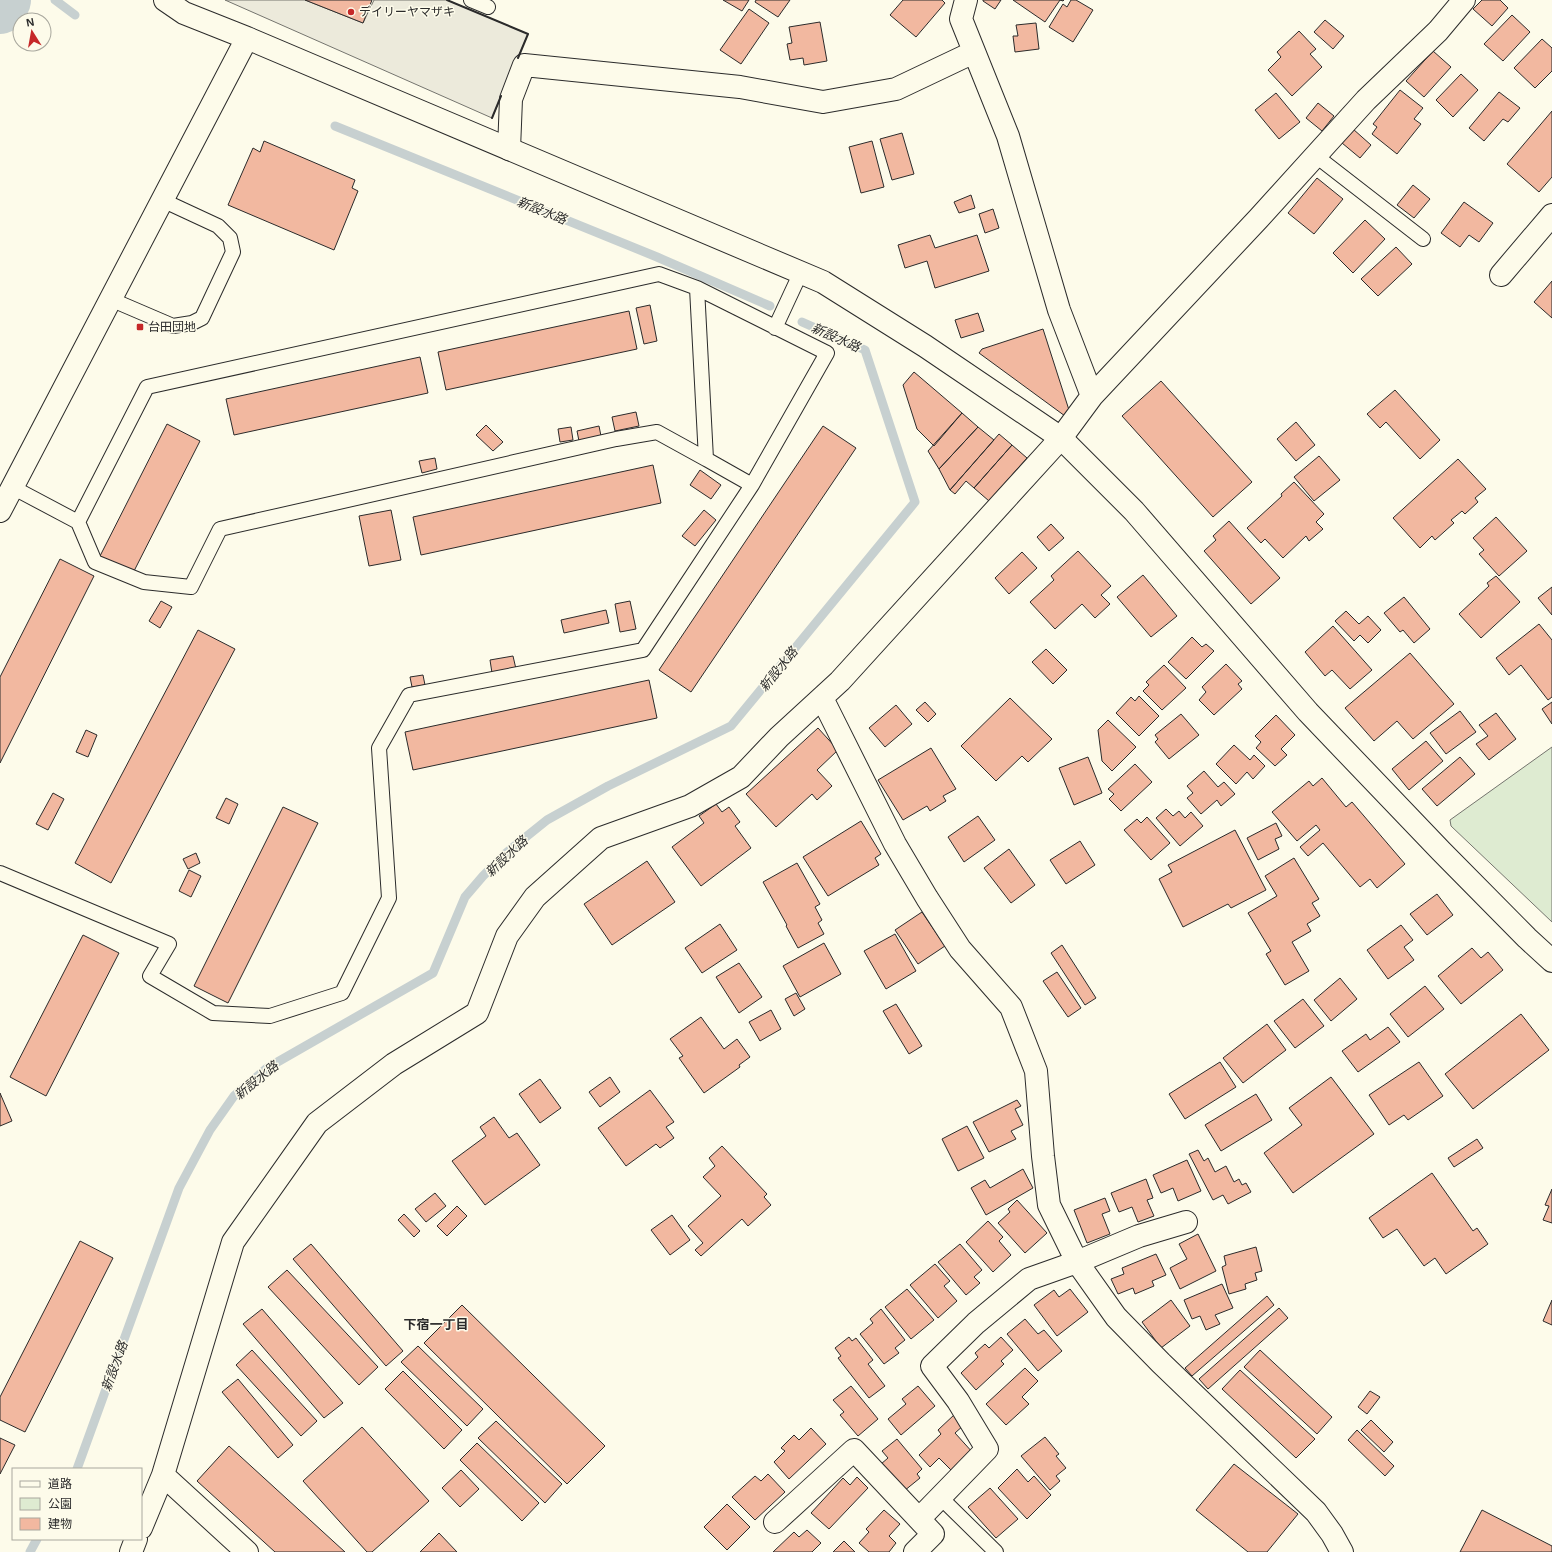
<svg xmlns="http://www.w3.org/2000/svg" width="1552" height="1552" viewBox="0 0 1552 1552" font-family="Arial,'Noto Sans JP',sans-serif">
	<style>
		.green { fill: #deebd1; stroke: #74746e }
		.parking { fill: #eceadb; stroke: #74746e }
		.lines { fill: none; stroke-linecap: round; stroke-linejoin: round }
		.stream { stroke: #c7d0d0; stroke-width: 9 }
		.river { stroke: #c7d0d0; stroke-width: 54 }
		.building { fill: #f2b8a0; stroke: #2b2b2b }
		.lane-casing { stroke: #2b2b2b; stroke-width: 16 }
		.street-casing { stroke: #2b2b2b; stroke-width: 24 }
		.secondary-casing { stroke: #2b2b2b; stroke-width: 24 }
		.lane { stroke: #fdfbea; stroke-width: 14 }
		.street { stroke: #fdfbea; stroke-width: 22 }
		.secondary { stroke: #fdfbea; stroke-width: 22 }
		.wall { stroke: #2b2b2b; stroke-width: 2 }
		.poi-dot { fill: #c62828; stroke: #fdfbea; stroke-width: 1.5 }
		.labels { text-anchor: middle; stroke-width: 3; stroke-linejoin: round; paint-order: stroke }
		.poi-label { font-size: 12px; fill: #2b2b2b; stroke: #fdfbea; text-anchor: start }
		.water-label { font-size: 13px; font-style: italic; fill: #2b2b2b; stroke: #fdfbea }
		.neighbourhood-label { font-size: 13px; font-weight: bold; fill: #2b2b2b; stroke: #fdfbea }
	</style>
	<rect width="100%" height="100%" fill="#fdfbea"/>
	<path class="green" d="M1552,747V922L1451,826L1450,820Z"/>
	<path class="parking" d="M225,0H305L363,23L374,0H447L528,34L492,118Z"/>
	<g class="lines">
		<path class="stream" d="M55,0L75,15
			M335,126L657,257L770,306
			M77,1469L179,1188L210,1130L234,1096L267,1068L433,973L465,897L483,876L506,853L547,820L608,786L731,726L915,502L865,350L802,322
			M30,1552L37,1539"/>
		<path class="river" d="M0,7L4,0"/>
	</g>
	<path class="building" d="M305,0H372L363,23Z
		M723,0H749L742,11Z
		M756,0H790L778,17L755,2Z
		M903,0H942L945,3L916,37L890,15Z
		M983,0H1001L995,9L983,1Z
		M1013,0H1064L1063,1L1060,0L1045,22Z
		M1071,0H1076L1093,10L1073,42L1049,27L1063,4L1067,7Z
		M1482,0H1500L1508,8L1492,26L1473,9Z
		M749,9L769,23L741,64L720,50Z
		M1512,15L1530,32L1503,61L1484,44Z
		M1325,20L1344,36L1333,49L1314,32Z
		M820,22L827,61L804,65L803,58L790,60L787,44L792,43L789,27Z
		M1036,23L1039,49L1015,52L1013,36H1018L1016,25Z
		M1299,31L1316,49L1310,54L1322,67L1292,96L1268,70L1281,57L1277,52Z
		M1542,39L1552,48V71L1535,88L1514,68Z
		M1433,51L1451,67L1424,97L1406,81Z
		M1461,74L1478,90L1453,117L1436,100Z
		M1400,90L1423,108L1414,119L1421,124L1397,154L1372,134L1377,127L1373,124Z
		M1499,92L1520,108L1508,122L1503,119L1484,141L1469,128Z
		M1276,93L1300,122L1279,139L1255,110Z
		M1318,103L1334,116L1322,131L1306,118Z
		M1552,111V177L1539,192L1507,164Z
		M1353,129L1371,145L1360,158L1342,143Z
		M902,133L914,174L892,180L880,139Z
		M264,141L355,180L352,188L358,191L334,250L228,205L253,148L260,152Z
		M872,141L884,187L861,193L849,147Z
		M1317,178L1343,199L1314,234L1288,213Z
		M1413,185L1430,199L1414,218L1397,205Z
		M971,195L975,208L959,213L954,202Z
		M1464,202L1493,223L1479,242L1469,235L1460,247L1441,233Z
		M993,209L999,228L985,233L979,214Z
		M1365,220L1385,239L1353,273L1333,253Z
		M930,235L935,248L977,235L989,271L935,288L927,261L905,268L898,245Z
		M1396,247L1412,264L1378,296L1361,279Z
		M1552,281V318L1534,302Z
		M650,305L657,341L644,344L636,308Z
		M629,311L637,349L446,390L438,352Z
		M978,313L984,331L961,338L955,320Z
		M1043,329L1069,410L1065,416L979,353L982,349Z
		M420,357L428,393L234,435L226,399Z
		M914,372L962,413L934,446L917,429L903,385Z
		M1161,381L1252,482L1213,517L1122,416Z
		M1395,390L1440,440L1420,459L1386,422L1380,428L1367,414Z
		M636,412L639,426L615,431L612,417Z
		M962,413L978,427L939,469L928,451Z
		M1296,422L1315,445L1296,461L1277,439Z
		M167,424L200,441L132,575L99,558Z
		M486,425L503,442L493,451L476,435Z
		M599,426L601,436L579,441L577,431Z
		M823,426L856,448L691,692L659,670Z
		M571,427L573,440L560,442L558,429Z
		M978,427L994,440L950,490L939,469Z
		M999,434L1012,445L974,488L966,481L955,494L950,490Z
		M1012,445L1027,458L989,501L974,488Z
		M1319,456L1340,480L1314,501L1294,477Z
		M435,458L437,469L422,473L419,461Z
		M1458,459L1486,489L1475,498L1478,502L1465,514L1462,511L1451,520L1454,523L1435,540L1432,536L1420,548L1393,518Z
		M653,465L661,503L421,555L413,517Z
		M700,470L721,485L711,499L690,485Z
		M1294,482L1324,514L1316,522L1323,529L1309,541L1306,536L1283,558L1265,539L1261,543L1247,528L1282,496L1281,494Z
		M391,510L401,560L369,566L359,516Z
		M704,510L716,520L695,546L682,536Z
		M1496,517L1527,551L1499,576L1479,554L1484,550L1473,538Z
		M1229,521L1280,578L1251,604L1204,551L1216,540L1213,536Z
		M1051,524L1064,538L1049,551L1037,537Z
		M1078,551L1111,586L1101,595L1110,604L1095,618L1082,604L1055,629L1030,602L1054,580L1051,576Z
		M1022,552L1037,568L1009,594L995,578Z
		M60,559L94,576L0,763V677Z
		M1143,575L1177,616L1151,637L1117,597Z
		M1496,576L1520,602L1481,638L1459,614L1489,586L1487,583Z
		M1552,587V615L1538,598Z
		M1404,597L1430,629L1414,643L1403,630L1400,632L1384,613Z
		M161,601L172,607L160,628L149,621Z
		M630,601L636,629L620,632L615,604Z
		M606,610L609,623L564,633L561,620Z
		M1346,611L1359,624L1368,616L1381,630L1368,643L1360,635L1354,641L1335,621Z
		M1539,624L1552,640V697L1548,700L1521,665L1509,675L1496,658Z
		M1333,626L1372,670L1350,689L1332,670L1325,676L1305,652Z
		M198,630L235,649L111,883L75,863Z
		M1192,637L1202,647L1206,644L1214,651L1186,679L1168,662Z
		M1046,649L1067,670L1053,684L1032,662Z
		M1410,653L1454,704L1413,739L1397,721L1374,741L1345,708Z
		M513,656L516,669L492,673L490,660Z
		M1226,664L1242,681L1238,684L1242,689L1214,715L1199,700L1206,692L1202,687Z
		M1164,665L1186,688L1162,710L1143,691L1149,685L1146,682Z
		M423,675L425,685L412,687L410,677Z
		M649,680L657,718L413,770L405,732Z
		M1139,696L1159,716L1139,736L1116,713L1131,697L1135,701Z
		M1010,698L1052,739L1028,762L1022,756L996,781L961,746Z
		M925,702L936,714L928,722L916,710Z
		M1552,702V724L1542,709Z
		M896,705L912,724L885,747L869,728Z
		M1460,711L1476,732L1446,754L1430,733Z
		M1496,713L1516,739L1489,760L1476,744L1488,736L1479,725Z
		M1181,714L1199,735L1169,759L1155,742L1158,739L1155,735Z
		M1276,715L1295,735L1281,749L1287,755L1275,766L1256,748L1261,742L1255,736Z
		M1108,720L1136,747L1112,771L1102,761L1098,730Z
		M818,728L838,750L817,770L832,786L817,800L812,794L776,827L746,794Z
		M86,730L97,735L88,757L76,752Z
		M1426,741L1443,761L1409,790L1392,769Z
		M1234,745L1250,760L1254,755L1265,766L1253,779L1247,772L1236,784L1216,764Z
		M931,748L956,789L943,796L946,801L930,811L927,806L903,820L878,780Z
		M1088,757L1102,793L1074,805L1059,768Z
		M1460,757L1475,774L1437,806L1422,789Z
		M1135,764L1152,782L1121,811L1109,799L1114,794L1108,789Z
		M1204,771L1218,787L1224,782L1235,794L1221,806L1217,800L1201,814L1187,798L1193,793L1187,786Z
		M1322,778L1346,807L1352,802L1405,864L1377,888L1370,879L1360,887L1323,843L1308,856L1300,847L1320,830L1316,825L1297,841L1272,812L1309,781L1313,786Z
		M53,793L64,799L48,830L36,824Z
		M226,798L238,804L229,824L216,818Z
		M716,804L722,812L729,807L740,822L735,826L751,848L701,886L672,847L704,823L699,816Z
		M283,807L318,823L228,1003L194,986Z
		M1166,809L1173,816L1179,811L1185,818L1191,812L1203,826L1180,846L1156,818Z
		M978,816L995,840L964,862L948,837Z
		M1147,817L1170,843L1151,860L1124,830L1137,819L1141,823Z
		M861,821L881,854L875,858L879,865L828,896L803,857Z
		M1276,823L1282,836L1275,839L1279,849L1258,860L1247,838Z
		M1235,830L1266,890L1231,908L1228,904L1183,927L1159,879L1172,872L1168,865Z
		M1080,841L1095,865L1066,884L1050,860Z
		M1009,849L1035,885L1011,903L984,868Z
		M196,853L200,863L188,869L183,859Z
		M1294,858L1319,899L1312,903L1320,916L1307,924L1311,931L1292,942L1309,971L1285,985L1266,954L1271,951L1248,913L1277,896L1265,876Z
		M647,861L675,902L612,945L584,904Z
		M797,863L820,904L815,907L822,920L818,923L824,934L798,948L786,926L787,925L763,882Z
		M189,870L201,876L191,897L179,891Z
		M1437,894L1453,915L1427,935L1410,914Z
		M922,912L945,946L918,964L895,930Z
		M720,924L737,950L702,973L685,948Z
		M1401,925L1413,940L1404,947L1414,960L1388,979L1367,950Z
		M895,934L916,971L886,989L864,951Z
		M83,935L119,953L46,1096L10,1077Z
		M824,943L841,974L800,997L783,966Z
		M1062,945L1096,998L1085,1005L1051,953Z
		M1472,948L1481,958L1488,952L1503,970L1461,1004L1438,976Z
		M739,963L762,997L739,1013L716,977Z
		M1057,972L1081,1008L1068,1017L1043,981Z
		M1340,978L1357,999L1331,1021L1314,1000Z
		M1425,986L1444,1009L1408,1037L1390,1014Z
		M796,993L805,1009L794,1016L785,999Z
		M1303,999L1324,1026L1295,1048L1274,1021Z
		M896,1004L922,1046L909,1054L883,1011Z
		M771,1010L781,1029L760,1041L749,1022Z
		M1521,1014L1549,1050L1473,1109L1445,1074Z
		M701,1017L724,1049L737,1039L750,1057L739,1065L740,1067L704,1093L679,1058L683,1056L670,1039Z
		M1267,1024L1286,1050L1243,1083L1223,1058Z
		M1388,1027L1400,1042L1358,1072L1342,1051L1366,1034L1370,1040Z
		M1220,1062L1236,1087L1185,1119L1169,1094Z
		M1419,1062L1443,1096L1408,1120L1404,1115L1389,1125L1369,1095Z
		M610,1077L620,1092L600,1107L589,1092Z
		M1331,1077L1374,1134L1293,1193L1264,1153L1302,1125L1289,1108Z
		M540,1079L561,1108L540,1123L519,1094Z
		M650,1090L674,1122L666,1127L674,1138L660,1148L656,1144L626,1166L598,1128Z
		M0,1093L12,1121L0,1126Z
		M1256,1094L1272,1120L1221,1151L1205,1125Z
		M1017,1100L1021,1106L1015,1109L1023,1125L1011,1131L1016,1139L989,1152L973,1122Z
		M494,1117L509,1138L517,1133L540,1165L485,1205L452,1161L486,1136L480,1127Z
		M967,1126L984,1158L958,1171L942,1139Z
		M1477,1139L1483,1148L1454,1167L1448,1158Z
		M722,1146L767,1194L764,1197L771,1205L748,1226L742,1219L701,1256L695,1250L703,1243L688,1226L721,1196L703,1177L715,1166L709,1158Z
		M1198,1150L1204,1161L1208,1158L1215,1172L1226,1166L1234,1182L1239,1179L1242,1185L1246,1183L1251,1192L1228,1204L1223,1195L1213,1200L1189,1154Z
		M1187,1160L1201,1191L1178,1201L1173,1188L1161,1193L1153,1175Z
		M1023,1169L1033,1188L986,1215L971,1188L985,1180L990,1188Z
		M1432,1173L1473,1231L1477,1228L1488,1244L1446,1274L1435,1258L1424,1266L1397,1229L1383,1238L1369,1218Z
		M1146,1179L1153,1198L1147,1200L1154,1216L1138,1222L1132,1207L1119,1212L1111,1193Z
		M1552,1189V1223L1543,1220L1549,1206L1545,1205Z
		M435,1193L446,1206L426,1222L415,1209Z
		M1105,1198L1110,1211L1102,1214L1110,1234L1087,1243L1074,1210Z
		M1017,1200L1047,1233L1025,1253L998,1223L1010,1212L1008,1209Z
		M457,1206L467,1216L447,1236L437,1226Z
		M404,1214L420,1231L414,1237L398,1220Z
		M672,1215L690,1240L670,1255L651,1230Z
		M988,1221L1003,1237L999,1241L1011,1255L993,1272L966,1242Z
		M1198,1234L1216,1271L1180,1289L1170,1268L1187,1259L1179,1244Z
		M80,1241L113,1258L25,1432L0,1420V1397Z
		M311,1244L403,1351L386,1366L293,1259Z
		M960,1244L982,1270L974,1277L980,1283L966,1295L938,1262Z
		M1256,1247L1262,1271L1255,1273L1257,1280L1245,1284L1246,1289L1229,1294L1222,1267L1226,1265L1224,1256Z
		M1156,1254L1166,1275L1152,1281L1154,1286L1135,1294L1133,1288L1118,1294L1111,1279L1124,1274L1122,1268Z
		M935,1264L950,1281L944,1286L957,1301L938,1318L910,1285Z
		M287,1270L378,1367L359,1385L268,1287Z
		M1222,1284L1233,1308L1215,1315L1220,1324L1206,1330L1200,1316L1192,1319L1184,1300Z
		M907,1289L934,1320L911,1339L885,1307Z
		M1070,1289L1088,1312L1057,1336L1034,1305L1054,1290L1059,1297Z
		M1267,1296L1274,1305L1192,1376L1185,1368Z
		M1171,1300L1190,1326L1161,1348L1142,1322Z
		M1552,1300V1325L1543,1321Z
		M462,1305L605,1446L567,1484L424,1343Z
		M1279,1308L1288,1318L1208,1389L1199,1379Z
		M262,1309L343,1403L324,1418L243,1324Z
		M881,1309L905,1340L895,1348L899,1353L884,1364L860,1334L873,1323L870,1319Z
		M1025,1319L1038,1334L1044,1330L1062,1351L1038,1371L1007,1334Z
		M849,1337L852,1341L856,1338L873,1360L868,1364L885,1386L869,1398L838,1358L841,1356L835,1348Z
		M1001,1337L1013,1350L1001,1361L1004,1364L976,1390L961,1373L978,1357L975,1353L985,1344L989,1348Z
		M418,1346L483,1409L467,1426L401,1362Z
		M252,1350L317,1421L301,1436L236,1365Z
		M1260,1350L1332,1417L1317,1434L1244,1367Z
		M1025,1368L1038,1381L1022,1397L1029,1404L1006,1425L986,1404Z
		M1240,1370L1315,1439L1296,1458L1222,1389Z
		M403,1371L462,1430L444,1449L385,1389Z
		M238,1379L293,1445L278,1458L222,1392Z
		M851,1386L878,1419L858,1436L840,1415L844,1412L833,1400Z
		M918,1386L935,1406L901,1435L888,1419L906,1404L902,1399Z
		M1370,1391L1380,1397L1367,1414L1358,1407Z
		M955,1414L964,1425L955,1433L974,1454L954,1473L939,1458L930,1467L919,1455L941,1434L938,1430Z
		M1371,1420L1393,1442L1384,1452L1361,1430Z
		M496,1421L562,1484L545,1503L478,1438Z
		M362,1427L429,1501L372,1552H367L303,1481Z
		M811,1428L826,1444L789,1479L774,1462L785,1451L781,1448L794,1435L799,1440Z
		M1357,1430L1394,1466L1385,1476L1348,1440Z
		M1045,1437L1059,1454L1056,1456L1066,1468L1056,1476L1060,1481L1050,1490L1021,1456Z
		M0,1438L15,1445L0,1474Z
		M897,1439L922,1469L917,1474L920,1478L904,1491L881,1464L888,1458L882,1451Z
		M477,1443L539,1503L522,1521L460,1460Z
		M229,1446L345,1552H275L197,1481Z
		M1234,1464L1298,1514L1267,1552H1248L1196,1510Z
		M1017,1469L1028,1482L1034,1476L1051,1495L1027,1519L998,1488Z
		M461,1470L479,1489L460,1507L442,1488Z
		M768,1474L785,1492L755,1520L732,1497L755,1476L761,1481Z
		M857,1477L868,1488L829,1529L811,1513L843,1478L850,1485Z
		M990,1488L1018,1519L996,1538L968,1507Z
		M727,1504L750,1527L727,1550L704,1527Z
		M884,1510L900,1524L889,1536L896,1543L889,1552H869L859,1543L869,1532L866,1529Z
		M1482,1510L1552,1546V1552H1460Z
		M807,1530L821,1543L812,1552H773L794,1532L799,1537Z
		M439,1533L457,1552H420Z
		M844,1541L855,1552H833Z"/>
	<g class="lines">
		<defs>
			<path id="lane" d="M471,0L488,7
				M1316,156L1423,239
				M110,299L173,326L192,323L202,318L233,252L230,238L218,226L162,200
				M775,328L801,272
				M706,459L752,485
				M78,522L95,562L144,582L191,587L220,529L616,439L657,432L706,459L697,288
				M0,873L169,944L150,976L213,1013L270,1016L342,993L389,898L379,748L409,695L643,650L752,485L827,353L697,288L659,274L147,387L78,522L12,487
				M940,1497L996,1552"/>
			<path id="street" d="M966,0L961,19L1008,136L1059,310L1092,396
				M509,149L511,99L524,65L740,87L823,102L896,89L974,52
				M1501,275L1552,215
				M822,698L895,844L927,898L960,949L1011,1007L1036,1071L1043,1156L1049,1205L1077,1262L1116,1317L1161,1363L1316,1512L1332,1534L1342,1552
				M163,1475L247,1552
				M919,1519L987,1449L958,1401L932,1366L976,1323L1029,1279L1077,1262L1139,1236L1186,1222
				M775,1522L854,1450L933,1534L915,1552
				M141,1528L163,1475L233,1242L317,1123L394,1064L477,1013L507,936L535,897L601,838L690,806L741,777L779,737L840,681L1061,438L1092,396L1259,218L1366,100L1438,31L1464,0
				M131,1552L136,1539"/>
			<path id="secondary" d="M165,0L184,13L247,38L823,282L925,346L1061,438L1134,511L1308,712L1441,851L1527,938L1552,961
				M0,511L247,38"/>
		</defs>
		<use href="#lane" class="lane-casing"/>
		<use href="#street" class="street-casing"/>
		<use href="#secondary" class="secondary-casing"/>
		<use href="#lane" class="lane"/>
		<use href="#street" class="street"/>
		<use href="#secondary" class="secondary"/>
		<path class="wall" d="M447,0L528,34L518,58
			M492,118L501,96"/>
	</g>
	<g class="poi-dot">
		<circle cx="351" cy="12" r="4"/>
		<rect x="136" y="323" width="8" height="8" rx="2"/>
	</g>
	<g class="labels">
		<g class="poi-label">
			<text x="359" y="16">デイリーヤマザキ</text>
			<text x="148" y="331">台田団地</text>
		</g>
		<g class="water-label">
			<text transform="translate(542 210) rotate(22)" y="5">新設水路</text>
			<text transform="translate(836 337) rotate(24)" y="5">新設水路</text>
			<text transform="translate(778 669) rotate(-51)" y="5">新設水路</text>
			<text transform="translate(506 856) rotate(-43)" y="5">新設水路</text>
			<text transform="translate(256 1080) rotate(-39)" y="5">新設水路</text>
			<text transform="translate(114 1366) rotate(-70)" y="5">新設水路</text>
		</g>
		<g class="neighbourhood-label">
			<text x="436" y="1329">下宿一丁目</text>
		</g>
	</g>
	<rect x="12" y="1468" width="130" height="72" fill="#fdfbea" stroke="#a9a89e"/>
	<rect x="20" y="1481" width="20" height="6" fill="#fdfbea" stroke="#a9a89e"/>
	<text x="48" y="1488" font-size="12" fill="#2b2b2b">道路</text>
	<rect x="20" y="1498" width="20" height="12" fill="#deebd1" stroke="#a9a89e"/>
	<text x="48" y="1508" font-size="12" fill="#2b2b2b">公園</text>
	<rect x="20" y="1518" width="20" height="12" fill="#f2b8a0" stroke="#a9a89e"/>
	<text x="48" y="1528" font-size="12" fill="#2b2b2b">建物</text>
	<g transform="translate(32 32) rotate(349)"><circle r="19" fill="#fdfbea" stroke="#a9a89e"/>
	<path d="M0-3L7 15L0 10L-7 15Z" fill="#c62828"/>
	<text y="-6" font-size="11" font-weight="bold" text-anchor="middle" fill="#2b2b2b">N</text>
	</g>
</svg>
